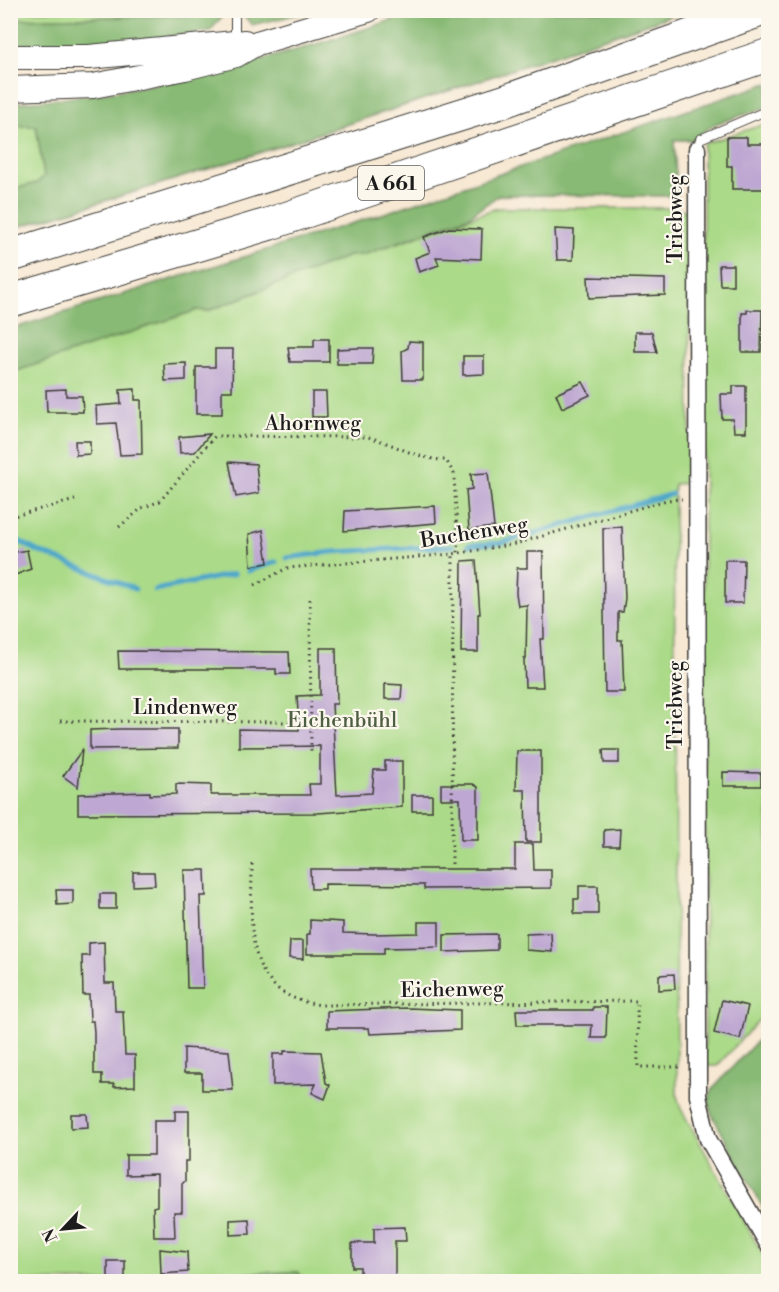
<svg xmlns="http://www.w3.org/2000/svg" width="779" height="1292" viewBox="0 0 779 1292" font-family="'Libre Bodoni',serif">
	<style>
		.green { fill: #abda88; stroke: #647b52; stroke-width: 1.5 }
		.forest { fill: #88ba74; stroke: #526b48; stroke-width: 1.5 }
		.lines { fill: none; stroke-linecap: round; stroke-linejoin: round }
		.stream { stroke: #4ca6ca; stroke-width: 5 }
		.building { fill: #bea7d2 }
		.service-casing { stroke: #3d3b37; stroke-width: 10 }
		.minor-casing { stroke: #3d3b37; stroke-width: 19 }
		.secondary-casing { stroke: #3d3b37; stroke-width: 26 }
		.motorway-casing { stroke: #3d3b37; stroke-width: 34 }
		.path { stroke: #3d3b37; stroke-width: 3; stroke-dasharray: 1.5 4.5; stroke-linecap: butt }
		.service { stroke: #fff; stroke-width: 8 }
		.minor { stroke: #fff; stroke-width: 16 }
		.secondary { stroke: #fff; stroke-width: 24 }
		.motorway { stroke: #fff; stroke-width: 32 }
		.labels { text-anchor: middle; stroke-width: 4.5; stroke-linejoin: round; paint-order: stroke }
		.shield { fill: #fbf7ec; stroke: #5f5e5a; stroke-width: 1.5 }
		.shield-label { font-size: 20px; font-weight: bold; fill: #1c1c1c }
		.street-label { font-size: 21px; fill: #1c1c1c; stroke: #fbf7ec }
		.park-label { font-size: 21px; fill: #4e5e42; stroke: #fbf7ec }
	</style>
	<rect width="100%" height="100%" fill="#fbf7ec"/>
	<filter id="ink" filterUnits="userSpaceOnUse"><feTurbulence type="fractalNoise" baseFrequency=".0167" numOctaves="2"/><feDisplacementMap in="SourceGraphic" scale="12" xChannelSelector="R" yChannelSelector="G"/><feConvolveMatrix kernelMatrix="1 2 1 2 8 2 1 2 1" color-interpolation-filters="sRGB"/></filter>
	<filter id="wash" filterUnits="userSpaceOnUse"><feTurbulence type="fractalNoise" baseFrequency=".008" numOctaves="4" result="noise"/><feDisplacementMap in="SourceGraphic" scale="24" xChannelSelector="R" yChannelSelector="G"/><feGaussianBlur stdDeviation="1.35" result="paint"/><feColorMatrix in="noise" values="0 0 0 0 0 0 0 0 0 0 0 0 0 0 0 0 0 1.4 0 .05"/><feComposite in="paint" operator="in"/></filter>
	<g filter="url(#wash)">
		<rect width="100%" height="100%" fill="#f7e8d3"/>
		<path class="green" d="M223,10V15L11,19L10,11Z
			M768,123V1010L717,1066H705L703,144Z
			M10,126H36L44,177L37,183L11,190Z
			M497,208H674L687,211L689,215L690,483L674,484L677,1096L681,1109L768,1264V1281L543,1282L540,1279L537,1282H302L298,1272L185,1274L183,1282L11,1281L10,373L197,310L208,311L349,256L363,255Z"/>
		<path class="forest" d="M244,11V10L313,11L252,25L244,16Z
			M419,11H684C461,88 237,163 11,229L10,190L37,183L44,176L36,126H11V103C157,93 281,58 419,11Z
			M223,15L210,31L134,41L11,45L10,19Z
			M768,83V107L715,124L691,140H674L677,196L499,195L468,217L363,255L349,256L208,311L197,310L11,373V329L376,216Z
			M768,1029V1217L711,1113C708,1102 708,1095 715,1086Z
			M299,1272L302,1281H183L184,1274Z"/>
		<g class="lines">
			<path class="stream" d="M10,536L37,551L135,589
				M468,545L501,543L672,494
				M287,558L332,552L453,546
				M248,571L276,562
				M155,590L234,574"/>
		</g>
		<g id="blocks">
			<path class="building" d="M727,137H747V144H768V164H763L764,189H732V166H727Z
				M449,228L482,229L481,259L436,257L439,265L419,272L415,258L430,252L424,237Z
				M555,229L574,230L573,260H557Z
				M719,265H733V285H720Z
				M588,277L665,279V295L589,298Z
				M747,310H762L761,352H742V313H747Z
				M635,332H652L657,352H635Z
				M314,339H329V362H290L288,347H314Z
				M409,341L423,342V380H403L402,351L408,348Z
				M358,348H373L372,364H337V349Z
				M215,349H233L232,391H222V414H196V367H215Z
				M463,356H484V374L463,375Z
				M186,363V380L165,381L164,364Z
				M583,382L590,395L562,408L556,394Z
				M733,386H746V432H734L733,419H722L721,394H733Z
				M66,389V396H82L83,412H47L46,390Z
				M135,389V400H141L142,454L120,455L116,423L97,424L96,406L121,404L120,390Z
				M312,392H326L327,417H312Z
				M210,434L195,452L180,453L179,437Z
				M75,441H90V454L76,455Z
				M229,462L256,464L259,493L236,497Z
				M488,473L494,527L469,530L466,490L472,489L471,474Z
				M435,506L436,523L344,531L345,511Z
				M622,527L625,598L623,612H618V640H622L624,692H605L603,528Z
				M263,530L268,563L251,566L249,534Z
				M27,550L31,569L10,577V553Z
				M527,552H543L544,639H540L543,687H525L524,659H526L527,605L518,606L516,593L517,568H527Z
				M476,560L480,614H478V652H461L462,561Z
				M725,560H744L743,603H725Z
				M320,648H336L337,704H332L337,795L372,793L374,770H385V761H402V807L318,813L78,814V794L150,792V795L176,794V784L211,785V795H310L309,784H320V746L239,747V729L299,730L297,696L320,695Z
				M118,651L289,652L290,674H276V669H119Z
				M385,684L402,685L401,699H385Z
				M119,729H178V748L90,749V730Z
				M82,750L78,787L63,776Z
				M603,750H619V763H604Z
				M517,751H541V842H526L525,790H516Z
				M723,772L761,773V786H723Z
				M441,784H473L478,787V840H461L460,799H441Z
				M412,795H432V811H412Z
				M620,829L619,846H604V830Z
				M515,844H533L534,870H551V888L424,889V885L325,884V889H311L310,869H515Z
				M184,870H205L206,896H200L203,988H187Z
				M133,872H154L155,885L133,886Z
				M579,886H598V914H574V899H579Z
				M56,890H73V904L57,905Z
				M100,894H116V909H100Z
				M310,920L343,922V933L375,934L418,933V922H439V947L384,948V954H307V934H310Z
				M551,933L552,952L526,950V934Z
				M497,934V950L444,952V935Z
				M290,941H303V959L289,958Z
				M104,942L105,983H114L115,1011H123L125,1055H135V1086L114,1087V1084H102V1074H94V1032L93,1021H90L89,995H83L82,956H89V943Z
				M674,974L675,989L659,990V975Z
				M722,1000L748,1006L740,1039L714,1033Z
				M593,1007H607L606,1038H591L592,1025H517L516,1010H593Z
				M408,1008L460,1010V1030L370,1034L369,1028H327V1011Z
				M184,1048L229,1051L233,1090H202V1073H184Z
				M284,1051L321,1052L326,1083L330,1085L325,1099L312,1093L316,1084L273,1085V1054H284Z
				M175,1111H189V1161H185V1181L182,1184V1212H174L175,1237H154L153,1207L157,1206V1174L126,1175V1155H154V1120H175Z
				M71,1114H87L88,1127L71,1128Z
				M249,1219L250,1234L230,1235V1220Z
				M405,1227L406,1241H395V1278H360V1267H352V1243H374V1228Z
				M160,1249L187,1252L188,1272L161,1274Z
				M108,1261H125V1281H108Z"/>
		</g>
	</g>
	<g filter="url(#ink)">
		<use href="#blocks" fill-opacity="0" stroke="#3d3b37" stroke-width="1.5"/>
		<g class="lines">
			<defs>
				<path id="service" d="M235,10V42
					M697,149L700,139L768,110"/>
				<path id="minor" d="M697,149L698,1096L708,1139L768,1244"/>
				<path id="secondary" d="M10,57H89L245,42
					M10,89L93,86L185,68L236,55L257,43L368,10"/>
				<path id="motorway" d="M10,256L502,102L762,10
					M10,301L269,224L768,55"/>
			</defs>
			<use href="#service" class="service-casing"/>
			<use href="#minor" class="minor-casing"/>
			<use href="#secondary" class="secondary-casing"/>
			<use href="#motorway" class="motorway-casing"/>
			<path class="path" d="M10,517L75,500
				M119,527L142,508L160,501L215,436L368,437C396,444 417,460 446,460L454,474L458,553
				M255,585L287,568L453,554L515,544L667,500L682,499
				M310,599L311,751
				M60,721L311,722
				M252,864C252,924 240,995 321,1005L637,1001L638,1067H682
				M452,864L453,554"/>
			<use href="#service" class="service"/>
			<use href="#minor" class="minor"/>
			<use href="#secondary" class="secondary"/>
			<use href="#motorway" class="motorway"/>
		</g>
	</g>
	<g class="labels">
		<rect class="shield" x="358" y="166" width="66" height="34" rx="4.5"/>
		<g class="shield-label">
			<text x="391" y="190">A 661</text>
		</g>
		<g class="street-label">
			<text transform="translate(675 219) rotate(-90)" y="7">Triebweg</text>
			<text x="313" y="430">Ahornweg</text>
			<text transform="translate(474 532) rotate(-9)" y="7">Buchenweg</text>
			<text transform="translate(675 705) rotate(-90)" y="7">Triebweg</text>
			<text x="185" y="714">Lindenweg</text>
			<text transform="translate(452 989) rotate(-1)" y="7">Eichenweg</text>
		</g>
		<g class="park-label">
			<text x="342" y="727">Eichenbühl</text>
		</g>
	</g>
	<rect width="779" height="1292" fill="none" stroke="#fbf7ec" stroke-width="36"/>
	<g transform="translate(63 1229) rotate(244)" stroke="#fbf7ec" stroke-width="4.5" paint-order="stroke">
	<path d="M0-4.5L10 22L0 15L-10 22Z" fill="#1c1c1c"/>
	<text y="-9" font-size="16" font-weight="bold" text-anchor="middle" fill="#1c1c1c">N</text>
	</g>
</svg>
